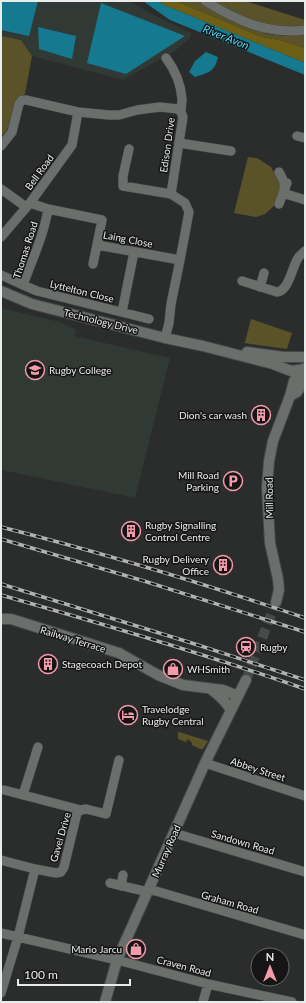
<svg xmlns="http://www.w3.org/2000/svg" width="306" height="1003" viewBox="0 0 306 1003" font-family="Lato,sans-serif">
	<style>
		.built { fill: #303933 }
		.green { fill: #5a5229 }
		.forest { fill: #6e5f16 }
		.water { fill: #157a90 }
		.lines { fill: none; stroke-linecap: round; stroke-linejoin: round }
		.tertiary-tunnel { stroke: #474a48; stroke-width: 10; stroke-dasharray: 10 5; stroke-linecap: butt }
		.minor-casing { stroke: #464948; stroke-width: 10 }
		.tertiary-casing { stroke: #464948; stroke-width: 12 }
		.minor { stroke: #6b6f6c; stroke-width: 9 }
		.tertiary { stroke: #6b6f6c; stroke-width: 10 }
		.rail-casing { stroke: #b0b2b1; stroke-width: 3.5 }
		.rail { stroke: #141514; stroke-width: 2; stroke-dasharray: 6; stroke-linecap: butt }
		.labels { text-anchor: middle; stroke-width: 3; stroke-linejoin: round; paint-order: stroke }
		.street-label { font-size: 10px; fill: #eaeceb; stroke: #141514 }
		.poi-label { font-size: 10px; fill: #eaeceb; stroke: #141514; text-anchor: start }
		.water-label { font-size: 11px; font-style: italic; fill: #56d9f9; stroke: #141514 }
	</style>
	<rect width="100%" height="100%" fill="#2a2d2b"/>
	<path class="built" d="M1,1H129L152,14L191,33L190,38L175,51L123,80L32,56L21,40L1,36Z
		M1,308L60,322L76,330L75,336L170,358L135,498L1,470Z"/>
	<path class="green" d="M176,1H199L219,13L267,34L286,36L305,34V48L279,40L262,37Z
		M213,1H245L305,20V25C272,35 241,17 213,1Z
		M1,36L21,40L32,56L25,94L17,101L7,130L1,137Z
		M248,157L257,158L271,167L281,185L274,206L265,214L256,217L234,213Z
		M251,319L292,333L287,349L244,343L245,342Z
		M178,732H179L208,741L203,749H200L192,745V743L188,739L186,742L178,739Z"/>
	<path class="forest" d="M158,1H176L262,37L279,40L305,48V63L164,5Z"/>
	<path class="water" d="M1,1H38L29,36L1,30Z
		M143,1H158L164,5L305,63V75L170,20Z
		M101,3L185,36L126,74L87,63Z
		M38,27L76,36L72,59L39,49Z
		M206,52L218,57C215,72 208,73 195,77L189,72L195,61Z"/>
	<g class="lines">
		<path class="tertiary-tunnel" d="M246,680L276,602"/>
		<defs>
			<path id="minor" d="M205,1C236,20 267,35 305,30
				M166,58C175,70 181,85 182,99C182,103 181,108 181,112
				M297,136L305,138
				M179,143L231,151
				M1,146L12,132L19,104L22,100H26L78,112L109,115H119L137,110L160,107L178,109L181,112L183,117L171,194L185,203L189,212L180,260L171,304L169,323L165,338
				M129,149L123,176V186L171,194
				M279,172L284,182V189
				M287,183L283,193L305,200
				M1,189L26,207
				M30,203L48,209L102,220L97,245L180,260
				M279,204L283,193
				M48,209C44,235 32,260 23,285L37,291L149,319
				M1,237L30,203L72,145L78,112
				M93,264L97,245
				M1,275L23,285
				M242,281L277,292C289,291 292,267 298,258C300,255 303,253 305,251
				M260,287L264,273
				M122,312L134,252
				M205,763L305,796
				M4,790L81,810
				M23,795L38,747
				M174,833L305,872
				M1,860L35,869
				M110,883L148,892
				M121,886L123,875
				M149,889L305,935
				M1,933L117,960L208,984L292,1002
				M1,993L18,937L35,869L56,873L61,872L64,867L77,813L81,810L86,809L106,814L119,760
				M203,1002L208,984"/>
			<path id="tertiary" d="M1,291L32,304L165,338L203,346L273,364L291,371L305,369
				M247,352L284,357H305
				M290,396L297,392L305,380
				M276,602L279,590L278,579L270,543L267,488L269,461L273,441L290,396L294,381L305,368
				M1,619H11L119,653L158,675L183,685L223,690L238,696
				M212,690C220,696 226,702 231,710
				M105,1002L117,960L205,763L246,680"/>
		</defs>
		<use href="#minor" class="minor-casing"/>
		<use href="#tertiary" class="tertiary-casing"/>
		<use href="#minor" class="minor"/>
		<use href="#tertiary" class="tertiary"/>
		<defs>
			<path id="rail" d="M1,527C103,553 205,584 305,618
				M1,539L144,581L305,632
				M1,584L198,645L305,680
				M1,595C103,624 205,654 305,689"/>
		</defs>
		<use href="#rail" class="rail-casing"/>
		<use href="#rail" class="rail"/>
	</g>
	<defs>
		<symbol id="university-ring" viewBox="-11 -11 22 22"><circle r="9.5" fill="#141514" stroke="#f39aab" stroke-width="1.5"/><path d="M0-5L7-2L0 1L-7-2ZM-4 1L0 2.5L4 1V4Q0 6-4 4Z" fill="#f39aab"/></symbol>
		<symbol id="building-ring" viewBox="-11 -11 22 22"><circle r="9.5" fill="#141514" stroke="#f39aab" stroke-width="1.5"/><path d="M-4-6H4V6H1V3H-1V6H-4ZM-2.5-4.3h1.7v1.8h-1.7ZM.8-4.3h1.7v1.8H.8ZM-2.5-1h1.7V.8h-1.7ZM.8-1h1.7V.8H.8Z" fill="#f39aab"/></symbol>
		<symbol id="parking-ring" viewBox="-11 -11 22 22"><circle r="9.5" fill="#141514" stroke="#f39aab" stroke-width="1.5"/><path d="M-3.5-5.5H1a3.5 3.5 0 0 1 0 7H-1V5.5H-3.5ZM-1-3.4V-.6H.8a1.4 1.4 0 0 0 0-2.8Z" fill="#f39aab"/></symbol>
		<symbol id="station-ring" viewBox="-11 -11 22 22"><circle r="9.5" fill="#141514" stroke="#f39aab" stroke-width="1.5"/><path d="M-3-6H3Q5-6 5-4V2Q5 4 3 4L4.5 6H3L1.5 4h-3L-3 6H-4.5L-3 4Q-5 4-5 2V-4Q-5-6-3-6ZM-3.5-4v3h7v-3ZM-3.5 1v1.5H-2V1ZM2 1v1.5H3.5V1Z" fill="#f39aab"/></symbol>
		<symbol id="shop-ring" viewBox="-11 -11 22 22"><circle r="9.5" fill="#141514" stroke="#f39aab" stroke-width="1.5"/><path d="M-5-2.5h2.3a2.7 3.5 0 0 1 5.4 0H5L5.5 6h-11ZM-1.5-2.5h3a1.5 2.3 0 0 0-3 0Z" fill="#f39aab"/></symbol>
		<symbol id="hotel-ring" viewBox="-11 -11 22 22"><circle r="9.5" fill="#141514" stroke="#f39aab" stroke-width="1.5"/><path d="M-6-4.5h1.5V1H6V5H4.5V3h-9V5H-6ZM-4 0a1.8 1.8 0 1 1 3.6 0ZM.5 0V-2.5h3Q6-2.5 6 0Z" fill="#f39aab"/></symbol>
	</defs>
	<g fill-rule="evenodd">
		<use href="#university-ring" x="24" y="359" width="22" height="22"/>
		<use href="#building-ring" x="250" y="404" width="22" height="22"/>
		<use href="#parking-ring" x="222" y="470" width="22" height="22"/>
		<use href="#building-ring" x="120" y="520" width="22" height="22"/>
		<use href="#building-ring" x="212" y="554" width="22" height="22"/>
		<use href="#station-ring" x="235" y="636" width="22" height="22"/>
		<use href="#building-ring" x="37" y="653" width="22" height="22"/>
		<use href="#shop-ring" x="162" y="658" width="22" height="22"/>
		<use href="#hotel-ring" x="117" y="704" width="22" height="22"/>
		<use href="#shop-ring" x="125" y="938" width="22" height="22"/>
	</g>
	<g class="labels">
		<g class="street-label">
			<text transform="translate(167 145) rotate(-82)" y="4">Edison Drive</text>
			<text transform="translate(39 172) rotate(-54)" y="4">Bell Road</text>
			<text transform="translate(128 239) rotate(11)" y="4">Laing Close</text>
			<text transform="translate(25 250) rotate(-72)" y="4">Thomas Road</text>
			<text transform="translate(82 291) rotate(14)" y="4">Lyttelton Close</text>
			<text transform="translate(101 321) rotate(14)" y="4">Technology Drive</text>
			<text transform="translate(269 498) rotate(-91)" y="4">Mill Road</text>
			<text transform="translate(73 639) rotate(17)" y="4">Railway Terrace</text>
			<text transform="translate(258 769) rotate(18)" y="4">Abbey Street</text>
			<text transform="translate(60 837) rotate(-74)" y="4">Gavel Drive</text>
			<text transform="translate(243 842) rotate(16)" y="4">Sandown Road</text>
			<text transform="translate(166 851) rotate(-66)" y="4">Murray Road</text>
			<text transform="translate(230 902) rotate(16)" y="4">Graham Road</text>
			<text transform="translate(184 966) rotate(15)" y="4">Craven Road</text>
		</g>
		<g class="poi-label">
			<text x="49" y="374">Rugby College</text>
			<text x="247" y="419" text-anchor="end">Dion's car wash</text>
			<text x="219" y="479" text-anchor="end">Mill Road<tspan x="219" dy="12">Parking</tspan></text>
			<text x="145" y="529">Rugby Signalling<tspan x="145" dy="12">Control Centre</tspan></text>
			<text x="209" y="563" text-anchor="end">Rugby Delivery<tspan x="209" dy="12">Office</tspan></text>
			<text x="260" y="651">Rugby</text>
			<text x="62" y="668">Stagecoach Depot</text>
			<text x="187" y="673">WHSmith</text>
			<text x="142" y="713">Travelodge<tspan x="142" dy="12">Rugby Central</tspan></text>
			<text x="122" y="953" text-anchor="end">Mario Jarcu</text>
		</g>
		<g class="water-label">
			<text transform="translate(226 37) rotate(22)" y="4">River Avon</text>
		</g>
	</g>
	<rect width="306" height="1003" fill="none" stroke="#eaeceb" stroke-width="4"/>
	<g transform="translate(270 967)"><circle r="19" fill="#141514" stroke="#6a6b6a"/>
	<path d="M0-3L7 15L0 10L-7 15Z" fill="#f39aab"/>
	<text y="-6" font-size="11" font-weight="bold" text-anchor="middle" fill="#eaeceb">N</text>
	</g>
	<path d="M18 979v6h112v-6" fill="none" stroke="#eaeceb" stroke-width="2"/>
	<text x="24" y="979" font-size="12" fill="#eaeceb" stroke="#141514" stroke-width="3" paint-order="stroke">100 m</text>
</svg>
